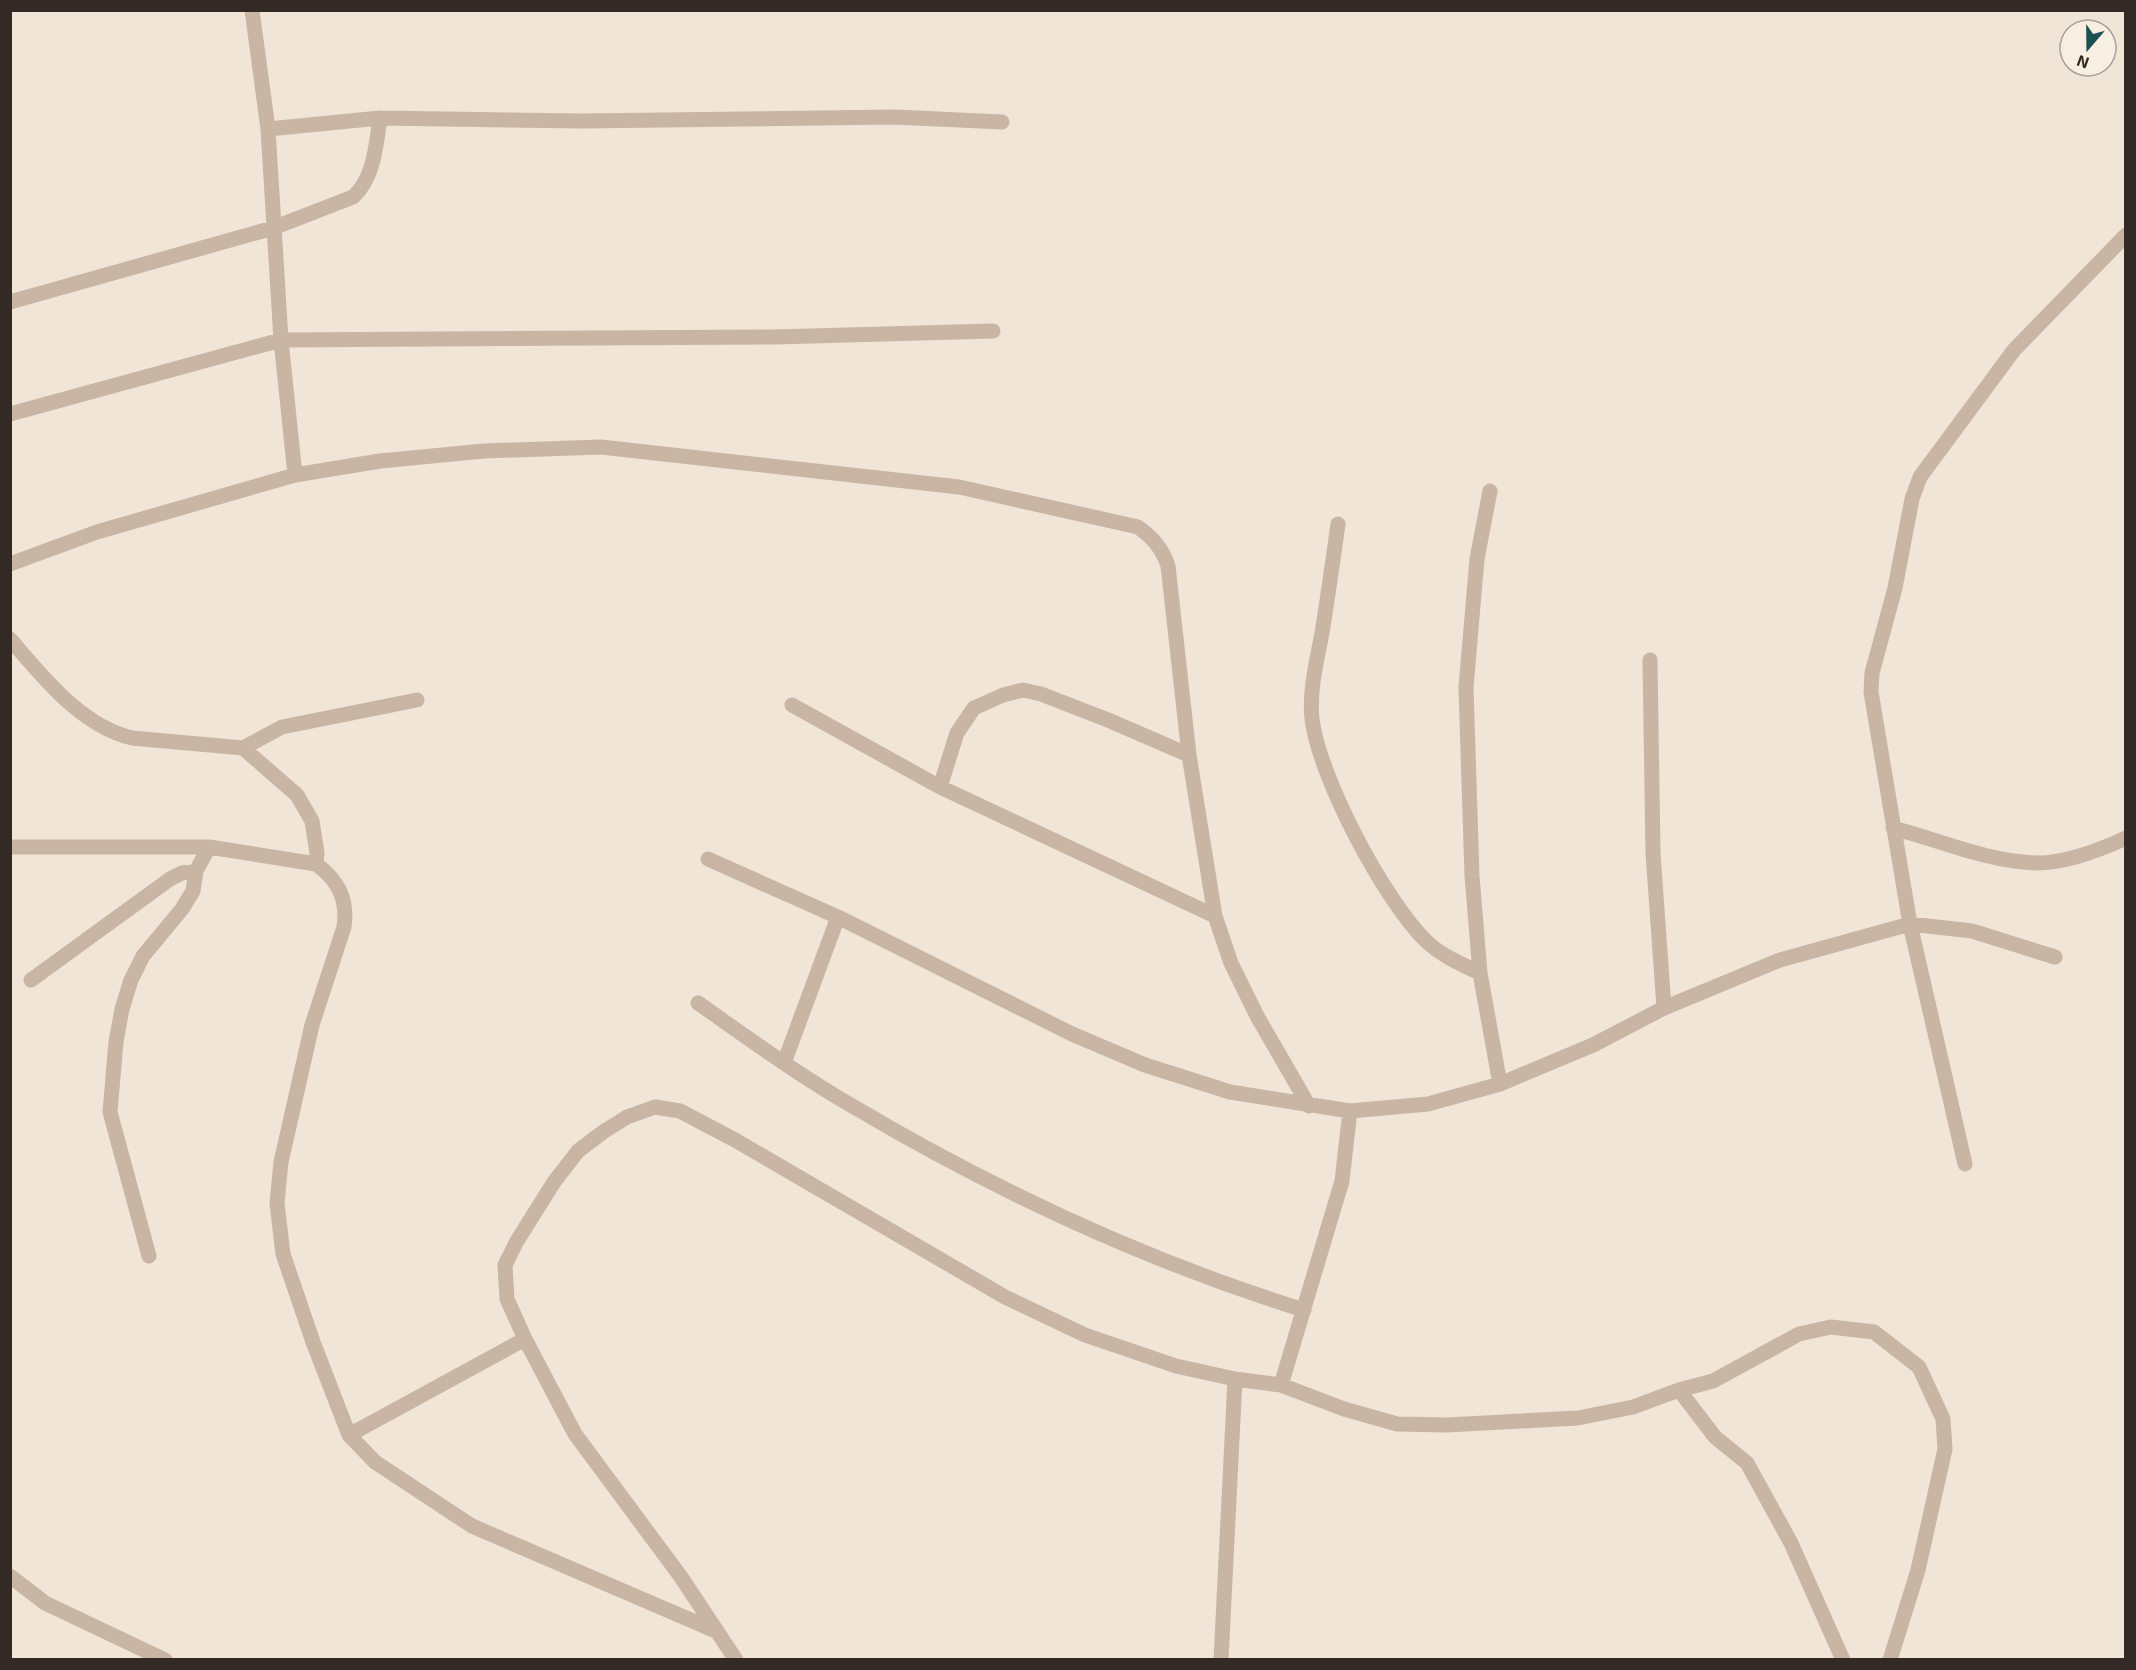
<svg xmlns="http://www.w3.org/2000/svg" width="2136" height="1670" viewBox="0 0 2136 1670" font-family="'Exo 2',sans-serif">
	<style>
		.lines { fill: none; stroke-linecap: round; stroke-linejoin: round }
		.street { stroke: #c8b5a4; stroke-width: 15 }
	</style>
	<rect width="100%" height="100%" fill="#f0e5d7"/>
	<g class="lines">
		<path class="street" d="M252,10L268,129L281,340L295,475
			M268,129L380,118L581,121L895,117L1002,122
			M10,302L273,228L353,197C374,178 376,146 380,118
			M10,414L281,340L774,337L993,331
			M1490,491L1477,559L1466,687L1472,876L1480,973L1500,1084
			M1338,524C1333,560 1328,596 1322,633C1317,660 1309,690 1312,719C1319,777 1384,900 1426,941C1442,956 1461,964 1480,973
			M10,564L97,532L295,475L380,461L484,451L601,447L959,487L1138,527C1153,538 1162,548 1168,566L1189,755L1215,916L1231,963L1257,1016L1309,1106
			M10,639C43,677 81,726 132,738L243,748L297,795L312,821L317,853L316,864L209,847H10
			M1650,660L1653,853L1664,1008
			M792,705L940,787L1215,916
			M243,748L282,727L417,700
			M940,787L957,733L974,708L1003,695L1023,690L1041,694L1108,720L1189,755
			M1893,828C1939,840 1988,862 2037,863C2065,863 2100,850 2126,838
			M708,859L838,917L1072,1034L1145,1065L1230,1092L1350,1111L1428,1104L1500,1084L1593,1045L1664,1008L1780,960L1910,924L1972,931L2055,957
			M316,864C338,880 348,899 344,927L312,1025L281,1162L277,1203L283,1254L313,1342L349,1435L375,1462L472,1526L716,1631
			M31,980L170,879L182,873L196,871
			M698,1003C748,1038 797,1074 849,1104C992,1189 1146,1261 1304,1310
			M784,1063L838,917
			M1965,1164L1910,924L1871,692L1872,673L1895,588L1912,499L1920,477L2014,350L2126,235
			M149,1256L110,1112L116,1042L122,1009L131,980L143,956L182,909L193,891L196,871L209,847
			M1281,1385L1342,1181L1350,1111
			M1679,1390L1715,1437L1747,1463L1791,1543L1843,1660
			M349,1435L525,1339
			M10,1576L45,1603L165,1660
			M736,1660L681,1577L575,1434L525,1339L507,1299L505,1265L517,1241L554,1182L578,1151L603,1132L627,1117L655,1107L680,1111L735,1140L1005,1297L1085,1335L1176,1366L1235,1379L1281,1385L1344,1409L1397,1424L1447,1425L1578,1418L1633,1407L1679,1390L1713,1381L1799,1334L1831,1327L1874,1332L1919,1367L1943,1419L1945,1449L1918,1570L1890,1660
			M1221,1660L1235,1379"/>
	</g>
	<rect width="2136" height="1670" fill="none" stroke="#332a25" stroke-width="24"/>
	<g transform="translate(2088 48) rotate(200)"><circle r="28" fill="#f8efe3" stroke="#a9a097" stroke-width="1.5"/>
	<path d="M0-4.5L10 22L0 15L-10 22Z" fill="#1c4f54"/>
	<text y="-9" font-size="16" font-weight="bold" text-anchor="middle" fill="#332a25">N</text>
	</g>
</svg>
